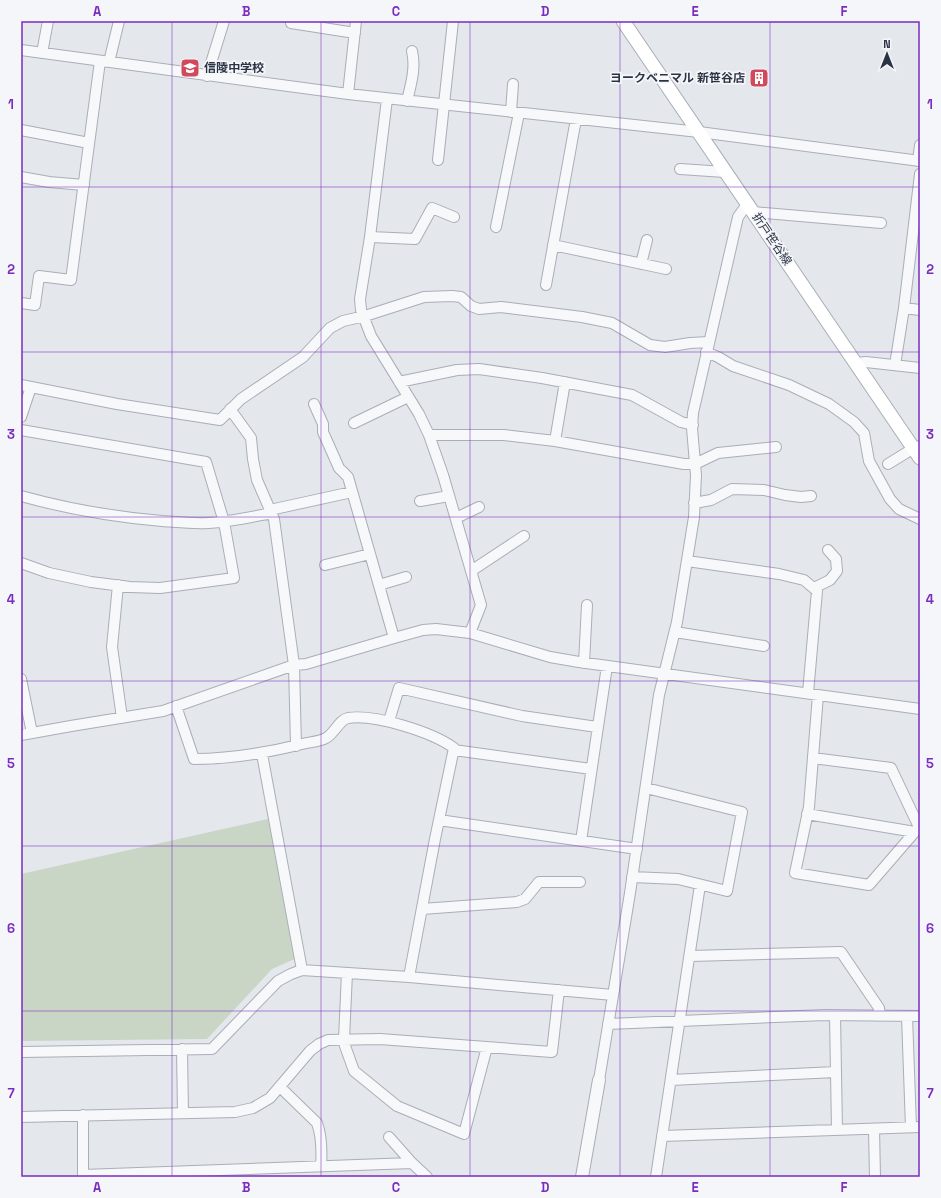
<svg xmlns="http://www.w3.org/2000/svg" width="941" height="1198" viewBox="0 0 941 1198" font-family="'Space Grotesk','Noto Sans JP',sans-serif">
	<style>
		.green { fill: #c9d6c5 }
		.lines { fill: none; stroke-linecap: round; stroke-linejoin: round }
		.minor-casing { stroke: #a9aeb7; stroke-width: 12 }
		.tertiary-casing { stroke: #a9aeb7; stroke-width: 14 }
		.secondary-casing { stroke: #a9aeb7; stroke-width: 15 }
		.minor { stroke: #f7f8fa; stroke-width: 10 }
		.tertiary { stroke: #f7f8fa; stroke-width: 12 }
		.secondary { stroke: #fff; stroke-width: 13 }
		.grid { fill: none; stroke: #7b2cbf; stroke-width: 1; stroke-opacity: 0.55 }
		.labels { text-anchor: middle; stroke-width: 3.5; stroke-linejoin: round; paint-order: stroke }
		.poi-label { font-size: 12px; font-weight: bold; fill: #2b3445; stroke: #f4f6f9; text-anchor: start }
		.street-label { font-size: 12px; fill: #2b3445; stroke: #f4f6f9 }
		.neatline { fill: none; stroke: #7b2cbf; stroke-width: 1.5 }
		.grid-label { font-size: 13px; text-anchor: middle; font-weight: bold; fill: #7b2cbf }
	</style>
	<rect width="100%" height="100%" fill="#e4e7ec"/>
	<path class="green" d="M268,819L297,958L272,969L207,1039L21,1041V874Z"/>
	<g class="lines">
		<defs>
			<path id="minor" d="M292,21L291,23L355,33
				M21,50L348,94L699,132L920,161
				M42,53L48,21
				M109,62L119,21
				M207,76L224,21
				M348,94L356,21
				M387,99L370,237L360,299L361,310L371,336L419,414L429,435L443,475L481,605L470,633
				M407,101C411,84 416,68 412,51
				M511,112L513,84
				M21,130L89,143
				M438,160L453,21
				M918,161L920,145
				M680,169L725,172
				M21,177L49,182L84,185
				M753,212L881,223
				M496,227L519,113
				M370,237L415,239L432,208L454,217
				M553,245L666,269
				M641,264L647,240
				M546,285L576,119
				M21,303L35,305L39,276L71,280L100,61
				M904,308L920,310
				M706,352L718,357L733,366L789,385L829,404L854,422L864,433L869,461L890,499L899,509L920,519
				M856,363L866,362L920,368
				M895,365L904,308L920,174
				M399,382L457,370L479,369L542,378L632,395L681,422L693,425
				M21,385L117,404L220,420L241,399L303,357L330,328L343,321L365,316L424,297L452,296L461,297L471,306L479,309L501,307L582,317L612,323L650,345L665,347L690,343L709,342
				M314,404L323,424V432L339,468L348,477L394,638
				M230,409L251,438L253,459L257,480L274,519L294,665L296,746
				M21,417L31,387
				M354,423L408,397
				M21,430L206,462L224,522L234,578L160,588L130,587L91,582L49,573L21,563
				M429,435H504L555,441L684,464H695L718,453L776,447
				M555,441L565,382
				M888,464L914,448L920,446
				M21,496C68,509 114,517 162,521C177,522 193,524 208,523C229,522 251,517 272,513
				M420,501L449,496
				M694,503L711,500L732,489L764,490L785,495L801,497L811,496
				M270,510L352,492
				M456,518L479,507
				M687,561L779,574L804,580L817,591L808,693
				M325,565L370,554
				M471,571L524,536
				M118,585L112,647L122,718
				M379,585L406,577
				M814,588L830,580L837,571L836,559L828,550
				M675,632L764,646
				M584,663L587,605
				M21,679L32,733
				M176,706L194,759C231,759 266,753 302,744C309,742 319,742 326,738C334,734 339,720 348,718C375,714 432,732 454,748L435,839L409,977
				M389,721L399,688L522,716L597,727
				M21,735L71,726L163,711L294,665L306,664L394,638L423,630L436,629L470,633L550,657L579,662L920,709
				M454,750L591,769
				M262,754L302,970
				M813,758L891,768L919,827L869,885L795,873L809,807L818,695
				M807,814L915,832
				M439,820L637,849
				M581,841L607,666
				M632,877L678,879L727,891L742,812L646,788
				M422,909L517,902L525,899L539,882H580
				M690,956L841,952L879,1008L880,1016
				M347,973L344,1039L345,1046L354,1071L397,1106L464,1134L487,1047
				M835,1015L837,1130
				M907,1016L911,1127
				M608,1024L825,1015L920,1016
				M182,1049L183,1113
				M21,1052L212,1049L278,981L291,974L302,970L409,977L613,995
				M599,1080L630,893L659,695L677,622L694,517L696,475L692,428L693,413L738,217L748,203
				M671,1080L836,1072
				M280,1087L317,1123C322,1137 322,1152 321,1166
				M83,1115V1175L412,1163
				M21,1117L235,1112L253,1108L270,1098L310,1051L319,1044L328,1040L380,1039L552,1052L559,990
				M874,1129L875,1177
				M662,1136L920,1127
				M389,1137L412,1163L427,1177
				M656,1177L700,885"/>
			<path id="tertiary" d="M582,1177L599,1080"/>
			<path id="secondary" d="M623,21L920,458"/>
		</defs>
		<use href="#minor" class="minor-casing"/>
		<use href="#tertiary" class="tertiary-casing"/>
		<use href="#secondary" class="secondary-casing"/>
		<use href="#minor" class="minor"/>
		<use href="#tertiary" class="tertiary"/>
		<use href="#secondary" class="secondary"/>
	</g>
	<path class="grid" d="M172,21V1177M321,21V1177M470,21V1177M620,21V1177M770,21V1177M21,187H920M21,352H920M21,517H920M21,681H920M21,846H920M21,1011H920"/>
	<defs>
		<symbol id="school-square" viewBox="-11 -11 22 22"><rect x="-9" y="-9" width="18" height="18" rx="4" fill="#d1495b" stroke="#f4f6f9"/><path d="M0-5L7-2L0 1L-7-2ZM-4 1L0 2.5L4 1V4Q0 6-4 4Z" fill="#fff"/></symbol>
		<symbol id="building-square" viewBox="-11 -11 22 22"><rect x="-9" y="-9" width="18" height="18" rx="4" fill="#d1495b" stroke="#f4f6f9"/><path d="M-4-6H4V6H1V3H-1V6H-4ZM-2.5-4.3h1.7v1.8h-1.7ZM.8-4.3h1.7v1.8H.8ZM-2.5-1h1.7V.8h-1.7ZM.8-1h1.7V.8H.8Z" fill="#fff"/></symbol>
	</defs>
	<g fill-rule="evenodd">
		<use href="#school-square" x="179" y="57" width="22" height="22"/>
		<use href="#building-square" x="748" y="67" width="22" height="22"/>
	</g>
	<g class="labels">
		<g class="poi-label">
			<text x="204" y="72">信陵中学校</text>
			<text x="745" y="82" text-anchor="end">ヨークベニマル 新笹谷店</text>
		</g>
		<g class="street-label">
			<text transform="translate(772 239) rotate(56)" y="4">折戸笹谷線</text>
		</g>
	</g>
	<rect width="941" height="1198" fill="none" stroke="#f4f6f9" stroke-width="44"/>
	<g transform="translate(887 54)" stroke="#f4f6f9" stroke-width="3" paint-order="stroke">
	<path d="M0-3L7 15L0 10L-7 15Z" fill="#2b3445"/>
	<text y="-6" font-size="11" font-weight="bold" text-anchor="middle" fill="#2b3445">N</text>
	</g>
	<rect x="22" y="22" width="897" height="1154" class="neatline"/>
	<g class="grid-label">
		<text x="97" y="16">A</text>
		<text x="246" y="16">B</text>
		<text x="396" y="16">C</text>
		<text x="545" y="16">D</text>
		<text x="695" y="16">E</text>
		<text x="844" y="16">F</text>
		<text x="11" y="109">1</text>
		<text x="930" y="109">1</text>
		<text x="11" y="274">2</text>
		<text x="930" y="274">2</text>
		<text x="11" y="439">3</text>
		<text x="930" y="439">3</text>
		<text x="11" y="604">4</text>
		<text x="930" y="604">4</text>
		<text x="11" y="768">5</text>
		<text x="930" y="768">5</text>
		<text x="11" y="933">6</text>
		<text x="930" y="933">6</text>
		<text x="11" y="1098">7</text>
		<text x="930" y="1098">7</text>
		<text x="97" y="1192">A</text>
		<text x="246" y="1192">B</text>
		<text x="396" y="1192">C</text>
		<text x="545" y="1192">D</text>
		<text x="695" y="1192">E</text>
		<text x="844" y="1192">F</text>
	</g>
</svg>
